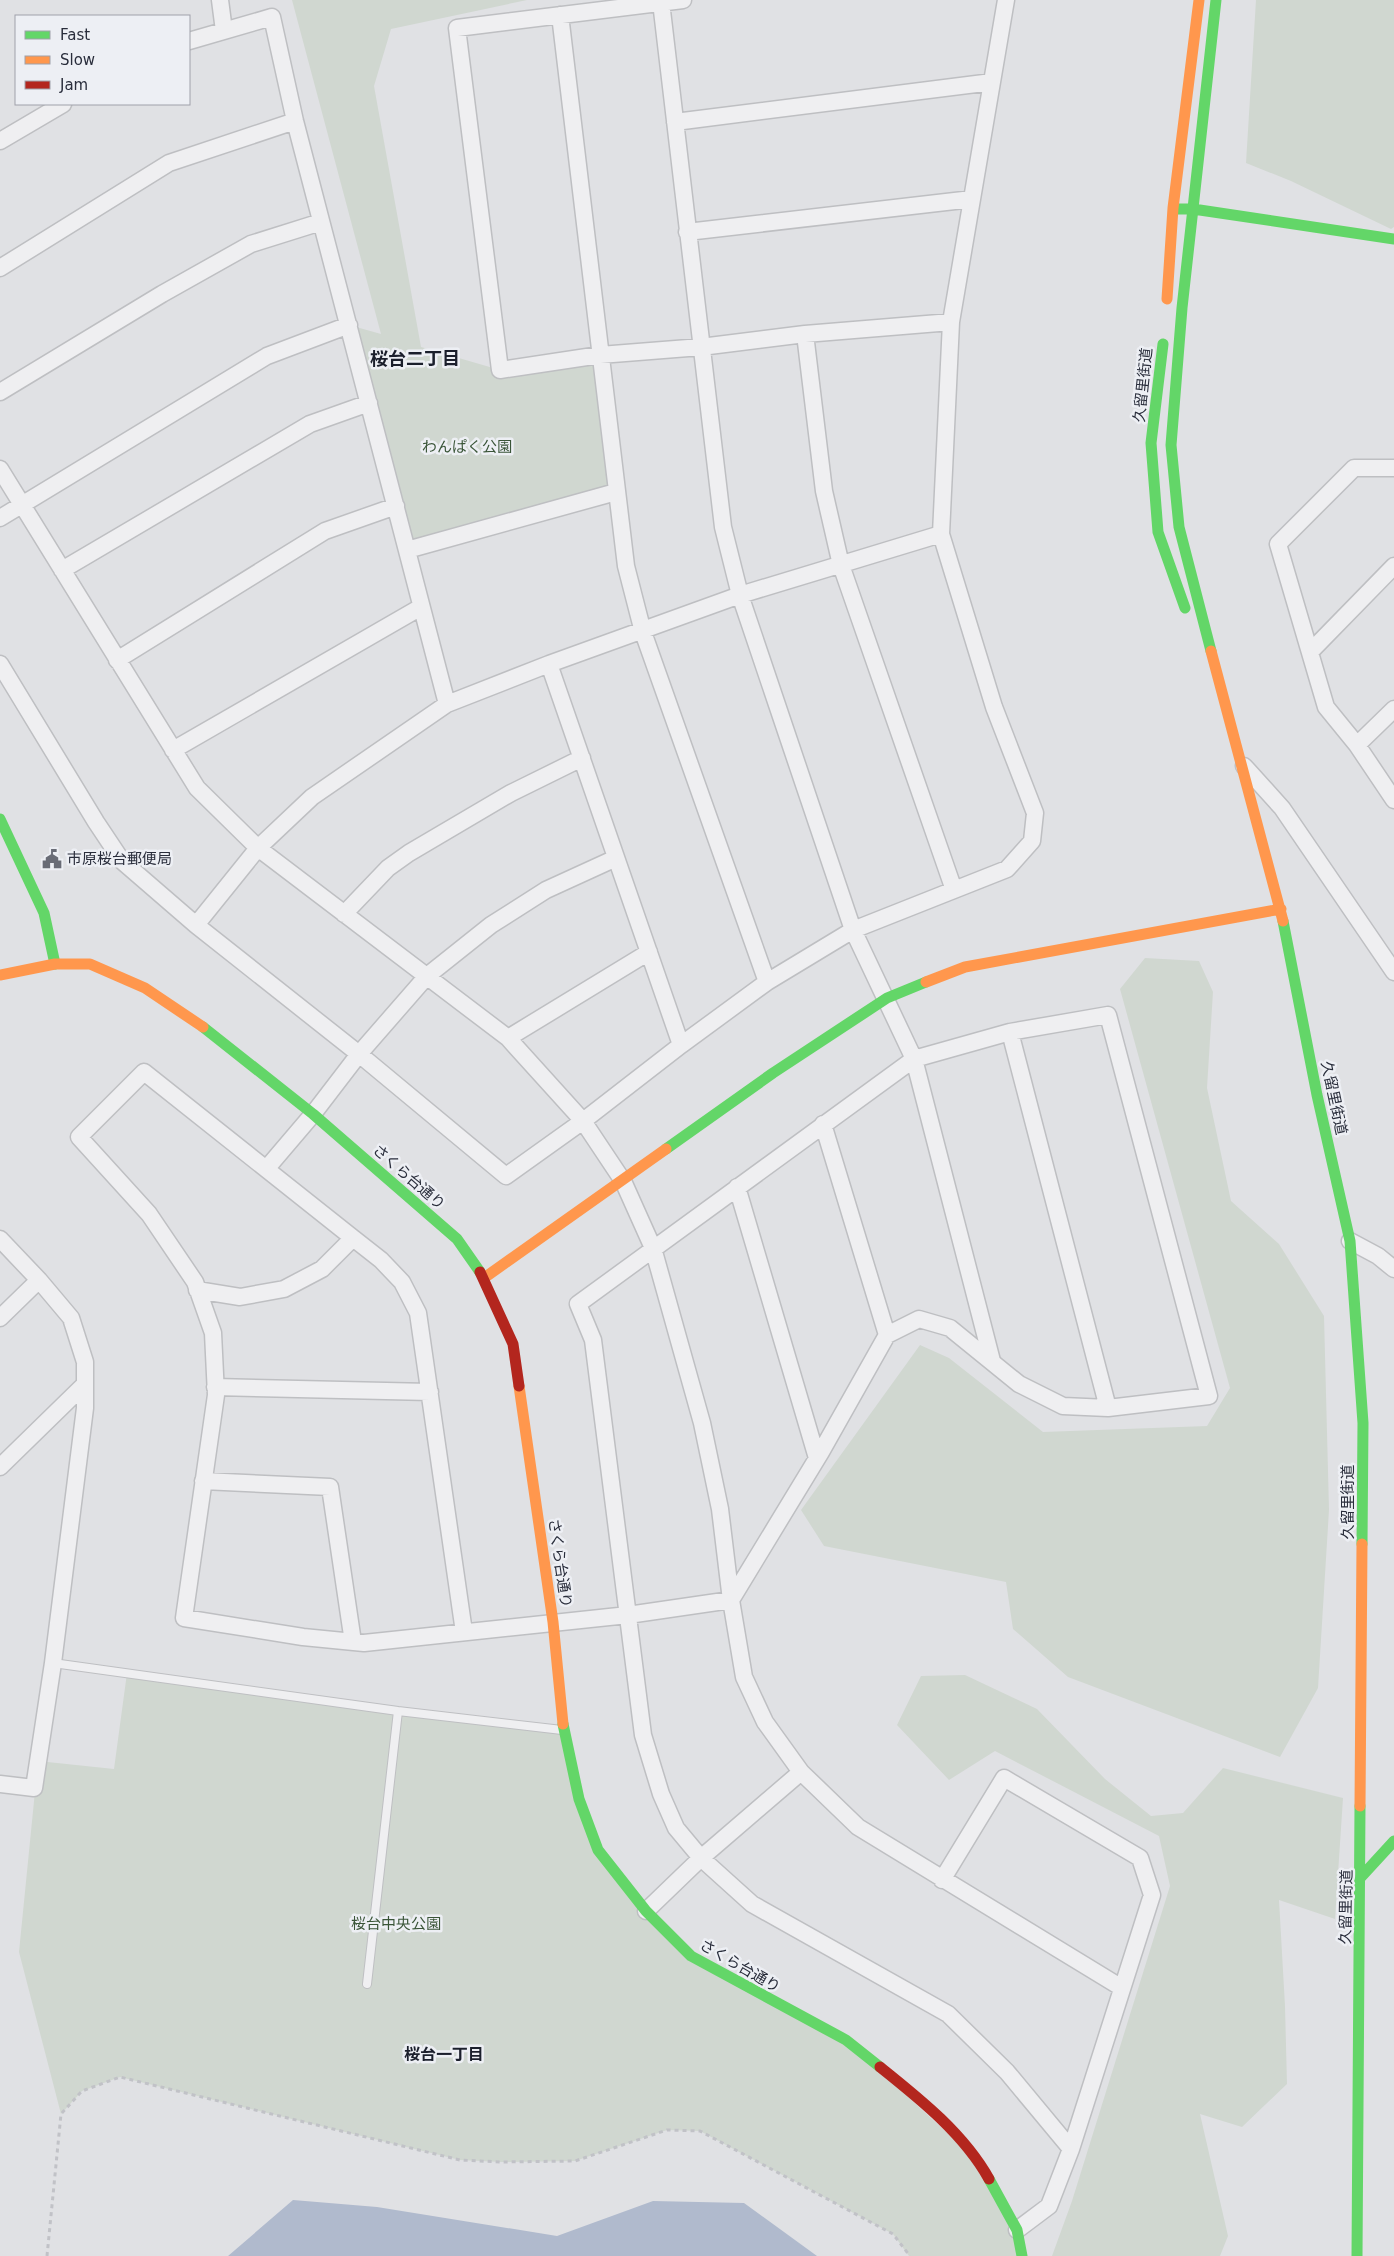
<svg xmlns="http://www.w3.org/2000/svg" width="1394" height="2256" viewBox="0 0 1394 2256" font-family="'DejaVu Sans','Noto Sans JP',sans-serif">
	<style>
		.green { fill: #d0d7d0 }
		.water { fill: #b0bacd }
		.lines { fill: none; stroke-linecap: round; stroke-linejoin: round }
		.lane-casing { stroke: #bebfc2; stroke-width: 10 }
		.street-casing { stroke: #bebfc2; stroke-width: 19 }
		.path { stroke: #c1c2c7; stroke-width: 3; stroke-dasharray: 4 4; stroke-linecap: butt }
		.lane { stroke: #efeff1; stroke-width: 8 }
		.street { stroke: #efeff1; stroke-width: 16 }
		.fast { stroke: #63d668; stroke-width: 11 }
		.slow { stroke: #ff974d; stroke-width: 11 }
		.jam { stroke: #b3261e; stroke-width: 11 }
		.labels { text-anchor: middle; stroke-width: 5; stroke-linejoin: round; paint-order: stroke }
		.street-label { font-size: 15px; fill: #292d3b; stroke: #edeff4 }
		.park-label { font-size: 15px; fill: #3a5538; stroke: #edeff4 }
		.poi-label { font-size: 15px; fill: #292d3b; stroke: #edeff4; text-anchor: start }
		.neighbourhood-label { font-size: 16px; font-weight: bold; fill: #1b1f2c; stroke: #edeff4 }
		.quarter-label { font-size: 18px; font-weight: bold; fill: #1b1f2c; stroke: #edeff4 }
	</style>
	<rect width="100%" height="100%" fill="#e0e1e4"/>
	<path class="green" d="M292,0H527L391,29L374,86L421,347L500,370L600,355L616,492L407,550L349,325L381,334Z
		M1256,0H1394V227L1391,229L1291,181L1246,163Z
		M1145,958L1199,961L1213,992L1207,1088L1231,1201L1279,1244L1324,1316L1329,1510L1318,1688L1280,1757L1068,1677L1013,1629L1006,1582L824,1546L801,1510L920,1345L949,1358L1043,1432L1207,1426L1230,1388L1120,989Z
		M127,1673L564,1730L598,1850L691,1956L846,2040L980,2163L1022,2256H909L893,2234L700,2131L667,2130L575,2161L501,2162L460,2160L120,2077L82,2091L61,2114L19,1952L38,1761L114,1769Z
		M965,1675L1037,1709L1105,1779L1151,1816L1183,1813L1223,1768L1343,1798L1335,1919L1279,1900L1285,2006L1287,2084L1242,2127L1200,2114L1228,2236L1220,2256H1052L1072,2201L1170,1886L1159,1836L995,1751L949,1780L897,1725L921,1676Z"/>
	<path class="water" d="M293,2200L377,2207L557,2236L653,2201L744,2203L817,2256H228Z"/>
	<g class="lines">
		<defs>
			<path id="lane" d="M53,1663L398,1711L562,1730
				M367,1984L398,1711"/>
			<path id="street" d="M220,0L224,31
				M683,0L457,28L500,370L600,355L701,347L805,334L951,322
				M661,2L723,527L740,595L853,930L914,1059L992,1361
				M560,15L626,566L643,632L767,982
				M189,41L272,17L295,121L447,704
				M675,122L992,82
				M0,141L63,104
				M687,232L972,199
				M0,268L169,163L295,121
				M805,334L824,491L841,565L954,890
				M0,392L162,294L251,244L321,222
				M1394,468H1354L1278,544L1326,707L1357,745L1394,800
				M0,469L197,788L258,848L508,1038L583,1121L623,1181L653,1248L702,1423L720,1509L731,1600L744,1677L765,1722L801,1772L858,1827L1122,1988
				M0,518L267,356L349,325
				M407,550L616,492
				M62,570L310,424L369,403
				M1311,651L1394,566
				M117,660L325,531L396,506
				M0,664L96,822L122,861L196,925L359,1054L506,1176L583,1121L681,1045L549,664
				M1357,745L1394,709
				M173,750L421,607
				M1244,766L1282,808L1394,972
				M344,914L388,868L409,853L511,793L582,758
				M196,925L258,848L312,797L447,704L549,664L740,595L941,534
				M1010,1032L1108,1408
				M508,1038L649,952
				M681,1045L767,982L853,930L1007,869L1032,841L1035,813L994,707L941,534L951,322L1006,0
				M823,1124L887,1335
				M267,1168L313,1114L359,1054L427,976L491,925L546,890L616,858
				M737,1187L817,1458
				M0,1239L39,1280L71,1318L85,1362V1408L53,1663L34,1788L0,1784
				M1350,1241L1378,1256L1394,1269
				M197,1290L240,1297L284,1289L322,1269L353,1238
				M0,1318L39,1280
				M215,1387L430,1392
				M0,1467L85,1384
				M203,1481L330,1487L353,1642
				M464,1632L418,1313L402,1282L381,1260L353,1238L144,1072L79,1137L149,1214L195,1282L213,1333L216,1395L184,1618L303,1637L364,1643L628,1615L731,1600L821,1452L887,1335L919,1319L950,1328L1019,1384L1063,1406L1108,1408L1209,1396L1108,1015L1010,1032L914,1059L578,1304L593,1340L643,1735L661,1794L676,1828L701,1858L752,1904L948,2014L1007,2072L1071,2149
				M942,1880L1004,1778L1140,1858L1152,1895L1071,2149L1049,2206L1017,2230
				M646,1911L701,1858L801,1772"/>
		</defs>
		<use href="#lane" class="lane-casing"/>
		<use href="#street" class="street-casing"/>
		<path class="path" d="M47,2256L61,2114L82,2091L120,2077L460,2160L501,2162L575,2161L667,2130L700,2131L893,2234L910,2256"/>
		<use href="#lane" class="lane"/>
		<use href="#street" class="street"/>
		<path class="fast" d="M1175,209H1193L1394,239
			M1163,344L1151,443L1158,532L1185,608
			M1211,651L1179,527L1171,445L1182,308L1216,0
			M0,819L44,913L55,964
			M1283,921L1317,1095L1350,1241L1363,1423L1362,1544
			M203,1027L313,1114L457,1239L480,1272
			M666,1149L773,1073L887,998L926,982
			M563,1724L579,1799L598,1850L646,1911L691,1956L846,2040L880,2067
			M1361,1877L1394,1841
			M989,2179L1017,2230L1022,2256
			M1357,2256L1360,1806"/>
		<path class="slow" d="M1167,299L1173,208L1199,0
			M1211,651L1283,921
			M0,975L55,964H90L145,988L203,1027
			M926,982L965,967L1281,909
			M484,1278L666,1149
			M519,1386L553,1622L563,1724
			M1360,1806L1362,1544"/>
		<path class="jam" d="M480,1272L513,1344L519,1386
			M880,2067C920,2099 964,2134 989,2179"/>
	</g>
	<defs>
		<symbol id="civic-bare" viewBox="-9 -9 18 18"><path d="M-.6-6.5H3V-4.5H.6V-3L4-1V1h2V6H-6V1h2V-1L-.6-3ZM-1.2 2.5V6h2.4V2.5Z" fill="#696c76" stroke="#edeff4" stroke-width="2.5" paint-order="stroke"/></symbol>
	</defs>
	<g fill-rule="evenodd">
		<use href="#civic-bare" x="38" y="845" width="28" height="28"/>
	</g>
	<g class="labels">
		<g class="street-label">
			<text transform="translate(1143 385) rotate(-84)" y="5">久留里街道</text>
			<text transform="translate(1334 1098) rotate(78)" y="5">久留里街道</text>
			<text transform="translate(409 1177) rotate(41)" y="5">さくら台通り</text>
			<text transform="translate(1348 1502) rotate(-90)" y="5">久留里街道</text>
			<text transform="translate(560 1563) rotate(82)" y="5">さくら台通り</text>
			<text transform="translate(1346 1907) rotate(-89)" y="5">久留里街道</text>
			<text transform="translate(740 1966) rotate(30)" y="5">さくら台通り</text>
		</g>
		<g class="park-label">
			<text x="467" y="452">わんぱく公園</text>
			<text x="396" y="1929">桜台中央公園</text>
		</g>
		<g class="poi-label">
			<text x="67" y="864">市原桜台郵便局</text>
		</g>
		<g class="neighbourhood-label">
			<text x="444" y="2060">桜台一丁目</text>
		</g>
		<g class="quarter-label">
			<text x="415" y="365">桜台二丁目</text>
		</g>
	</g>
	<rect x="15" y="15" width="175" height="90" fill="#edeff4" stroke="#9fa1aa"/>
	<rect x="25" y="31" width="25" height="8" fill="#63d668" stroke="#9fa1aa"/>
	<text x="60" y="40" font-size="15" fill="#292d3b">Fast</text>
	<rect x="25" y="56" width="25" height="8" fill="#ff974d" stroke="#9fa1aa"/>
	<text x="60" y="65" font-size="15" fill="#292d3b">Slow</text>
	<rect x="25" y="81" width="25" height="8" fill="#b3261e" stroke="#9fa1aa"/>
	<text x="60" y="90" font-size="15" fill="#292d3b">Jam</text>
</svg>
